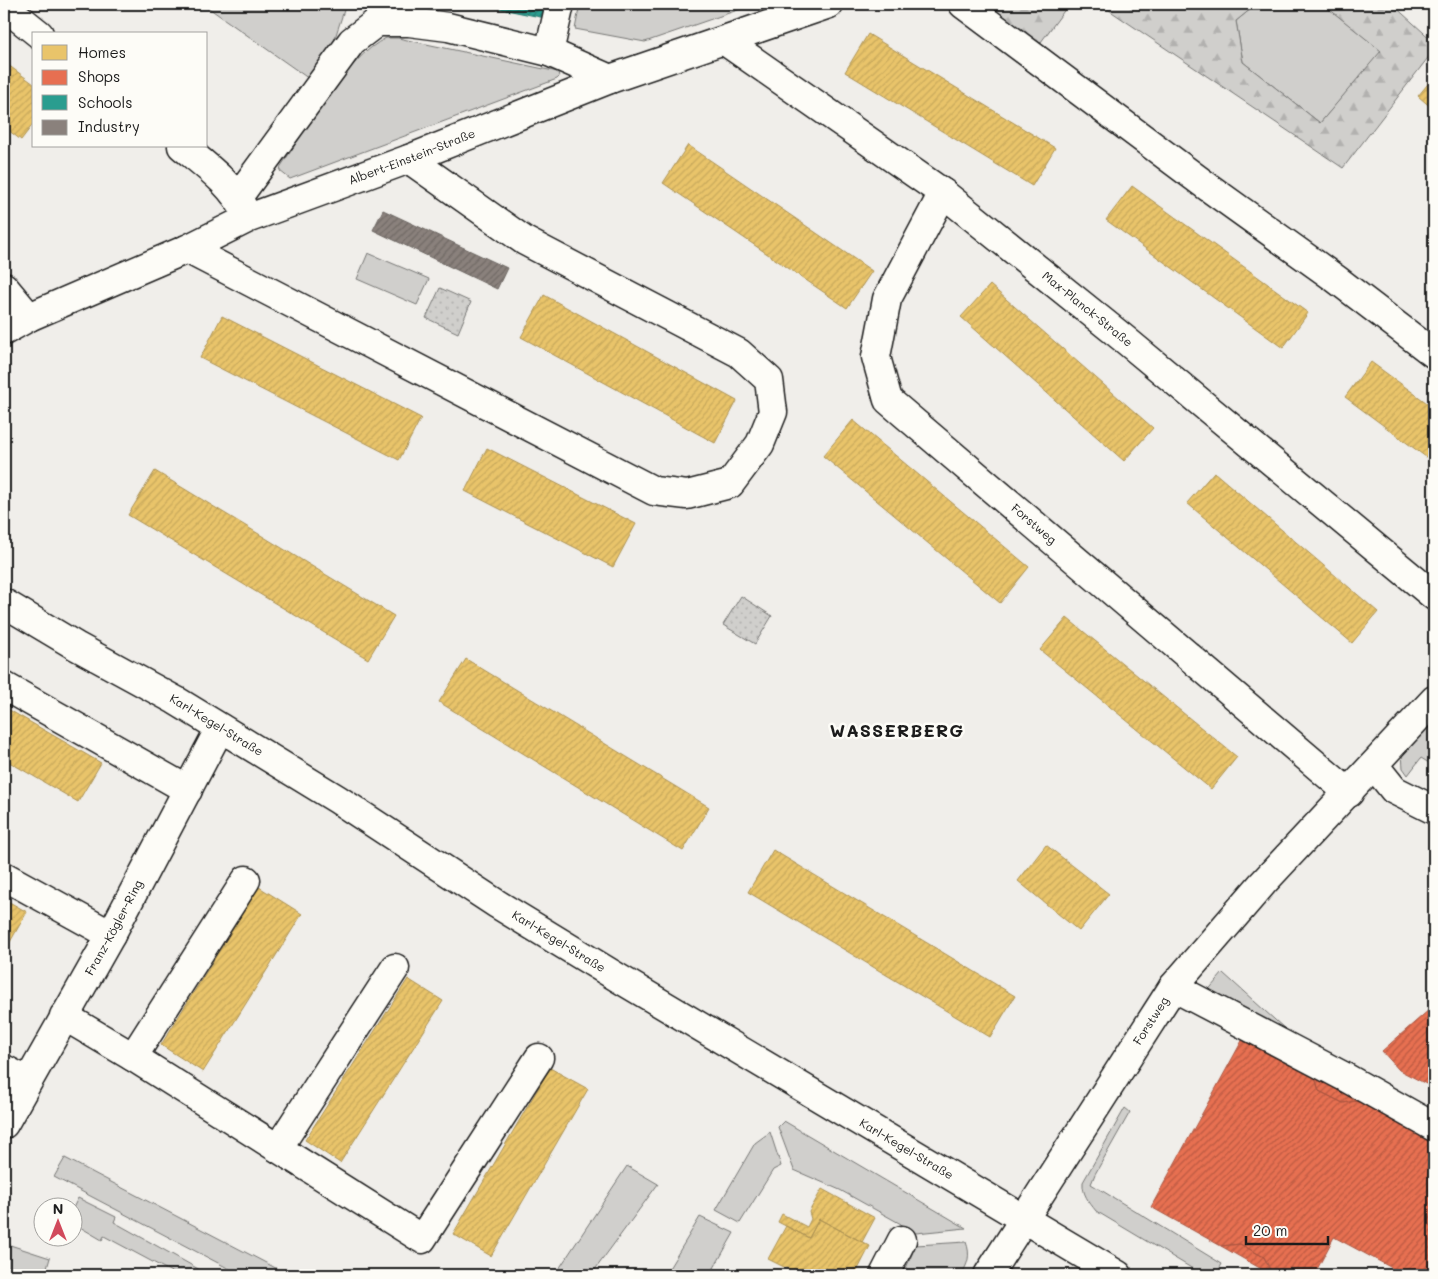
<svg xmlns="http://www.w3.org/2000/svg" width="1438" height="1279" viewBox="0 0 1438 1279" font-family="Mali,sans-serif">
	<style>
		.grass { fill: #d0cfcc; stroke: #767674 }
		.forest { fill: url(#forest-firs); stroke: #767674 }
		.park { fill: url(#park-dots); stroke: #767674 }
		.homes { fill: url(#homes-hatch); stroke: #ac9253 }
		.shops { fill: url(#shops-hatch); stroke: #aa5641 }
		.schools { fill: url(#schools-hatch); stroke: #26766c }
		.industry { fill: url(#industry-hatch); stroke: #69635f }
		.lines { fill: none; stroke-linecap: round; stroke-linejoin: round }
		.minor-casing { stroke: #1c1c1c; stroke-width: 31 }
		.minor { stroke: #fdfcf7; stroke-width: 28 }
		.labels { text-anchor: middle; stroke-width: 5; stroke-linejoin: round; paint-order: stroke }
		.street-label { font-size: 12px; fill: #1c1c1c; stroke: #fdfcf7 }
		.district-label { font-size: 18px; font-weight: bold; letter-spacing: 1px; fill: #1c1c1c; stroke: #fdfcf7 }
	</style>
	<defs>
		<pattern id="forest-firs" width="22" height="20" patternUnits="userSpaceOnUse" patternTransform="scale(1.25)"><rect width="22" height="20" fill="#d0cfcc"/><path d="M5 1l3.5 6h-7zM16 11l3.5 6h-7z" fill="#b2b1af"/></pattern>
		<pattern id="park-dots" width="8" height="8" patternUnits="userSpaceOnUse" patternTransform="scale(1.25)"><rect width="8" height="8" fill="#d0cfcc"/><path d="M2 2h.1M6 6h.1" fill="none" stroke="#b2b1af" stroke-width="1.8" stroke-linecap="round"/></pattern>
		<pattern id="homes-hatch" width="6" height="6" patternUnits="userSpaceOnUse" patternTransform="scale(1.25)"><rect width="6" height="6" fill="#e9c46a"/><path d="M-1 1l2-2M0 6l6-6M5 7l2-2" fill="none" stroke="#c7a85b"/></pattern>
		<pattern id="shops-hatch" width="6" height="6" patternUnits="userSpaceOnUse" patternTransform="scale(1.25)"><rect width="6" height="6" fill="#e76f51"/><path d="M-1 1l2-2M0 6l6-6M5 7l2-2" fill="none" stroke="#ba5a42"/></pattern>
		<pattern id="schools-hatch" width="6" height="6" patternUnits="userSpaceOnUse" patternTransform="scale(1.25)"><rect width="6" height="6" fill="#2a9d8f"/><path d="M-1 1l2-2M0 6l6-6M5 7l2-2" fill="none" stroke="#237f74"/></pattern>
		<pattern id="industry-hatch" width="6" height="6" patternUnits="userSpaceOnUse" patternTransform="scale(1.25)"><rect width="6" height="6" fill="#8a817c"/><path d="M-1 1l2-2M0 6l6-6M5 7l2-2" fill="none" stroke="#706965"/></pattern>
	</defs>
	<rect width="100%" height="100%" fill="#f0eeea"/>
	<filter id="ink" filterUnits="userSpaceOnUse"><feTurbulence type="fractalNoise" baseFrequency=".02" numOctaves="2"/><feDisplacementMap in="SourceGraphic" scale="10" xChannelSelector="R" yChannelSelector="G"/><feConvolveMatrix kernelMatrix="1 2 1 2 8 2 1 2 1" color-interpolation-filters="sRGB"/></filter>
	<g filter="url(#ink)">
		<path class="grass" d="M203,4H346L334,41L312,81Z
			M580,4H755L645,42L575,29Z
			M1257,4H1323L1382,51L1320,123L1243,62L1236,21Z
			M386,38H398L558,72L559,77L557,79L290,179L280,171L281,166C307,128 346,58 386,38Z
			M368,253L429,279L417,305L357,279Z
			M1434,721V766L1421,758L1408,775L1403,768L1402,753L1415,734Z
			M1223,973L1285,1029L1283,1033L1205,994Z
			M1125,1108L1130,1112L1095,1174L1091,1184L1222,1264L1216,1275H1203L1096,1211C1089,1202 1082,1194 1083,1182Z
			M784,1121L966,1228L906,1234L901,1224L840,1190L794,1170L778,1127Z
			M770,1132L781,1166L773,1170L740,1223L716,1210L755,1143Z
			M65,1158L289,1275H241L54,1177Z
			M627,1166L658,1184L591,1275H555Z
			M78,1198L116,1217L114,1222L209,1275H177L104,1236L102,1240L73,1223V1208Z
			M700,1217L734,1233L710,1275H665Z
			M966,1242C971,1255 968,1264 961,1275H903L916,1245Z
			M4,1243L50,1258L45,1275H4Z"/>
		<path class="forest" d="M981,4H1069L1038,46Z
			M1100,4H1257L1236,21L1243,62L1320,123L1381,51L1323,4H1392L1434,42V50L1343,168Z"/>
		<path class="park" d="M440,288L471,302L458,333L426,318Z
			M741,596L772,616L755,644L723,625Z"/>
		<path class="homes" d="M868,34L1055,148L1032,186L845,72Z
			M4,62L34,84V123L21,140L4,127Z
			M1432,79L1434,81V110L1418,96Z
			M688,145L872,271L847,308L663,183Z
			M1132,186L1308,313L1283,348L1106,220Z
			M990,285L1153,428L1124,461L961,317Z
			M544,295L737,401L715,443L521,337Z
			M222,316L421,418L399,460L200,358Z
			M1371,362L1434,408V463L1345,397Z
			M853,420L1029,567L1000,603L823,456Z
			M487,448L636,524L613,567L465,491Z
			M155,471L394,616L368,659L128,515Z
			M1214,472L1378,612L1352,643L1187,503Z
			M1067,618L1237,757L1211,789L1040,650Z
			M466,659L709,807L683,851L439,702Z
			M4,707L101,763L78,802L4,759Z
			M1046,845L1109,894L1079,931L1018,881Z
			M773,850L1015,996L990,1037L748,892Z
			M259,887L302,914L203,1072L161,1045Z
			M4,899L27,912L6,949L4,948Z
			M408,979L443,1001L340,1163L305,1140Z
			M550,1068L588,1089L491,1256L453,1234Z
			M822,1189L875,1218L862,1242L819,1219L809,1238L778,1222L782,1214L807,1227L811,1219L809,1212Z
			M819,1219L870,1246L855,1275H800L768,1259L786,1226L809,1238Z"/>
		<path class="shops" d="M1434,1000V1088L1399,1070L1382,1051L1430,1009Z
			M1244,1037L1314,1074L1319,1091L1343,1103L1363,1100L1434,1140V1275H1405L1334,1237L1314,1275H1273L1264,1257L1240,1244L1221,1246L1151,1207Z
			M1314,1074L1363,1100L1343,1103L1319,1091Z
			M1240,1244L1264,1257L1272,1275L1221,1246Z"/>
		<path class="schools" d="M478,4H554L550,19Z"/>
		<path class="industry" d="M383,210L507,268L497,289L373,230Z"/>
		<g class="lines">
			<defs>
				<g id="minor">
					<path d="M963,4L1208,187L1336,279L1434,354"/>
					<path d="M4,6L39,34"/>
					<path id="s1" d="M725,41L943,193L1123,338L1434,596"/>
					<path d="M549,52L560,4"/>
					<path d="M182,146C206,166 232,184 246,213"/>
					<path id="s2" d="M943,193L887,299L876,357L888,400L1349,793"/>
					<path d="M238,197L352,41L377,22H409L448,27L549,52L610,79"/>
					<path d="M187,249L654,491L687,495L730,484L760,444L773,412L769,380L739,353L525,241L409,159"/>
					<path d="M4,287L29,317"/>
					<path id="s3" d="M4,331L29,317L187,249L249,218L409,159L610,79L829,4"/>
					<path id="s4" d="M4,603L76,646L175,700L337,799L497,904L620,979L1118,1275"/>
					<path d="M4,686L188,790"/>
					<path d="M1374,765L1394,790L1434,810"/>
					<path d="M4,876L111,935"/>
					<path d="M1173,987L1343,1076L1434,1127"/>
					<path d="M64,1016L133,1057L422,1239L539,1058"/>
					<path d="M133,1057L246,880"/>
					<path d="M4,1069L27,1081"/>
					<path id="s5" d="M4,1124L111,935L220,728"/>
					<path d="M278,1148L395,968"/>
					<path d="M884,1275L902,1240"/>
					<path id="s6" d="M988,1275L1173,987L1263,883L1434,700"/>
				</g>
			</defs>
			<use href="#minor" class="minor-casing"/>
			<use href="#minor" class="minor"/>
		</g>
	</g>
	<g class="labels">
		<g class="street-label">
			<text dy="4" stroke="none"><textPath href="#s3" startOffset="444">Albert-Einstein-Straße</textPath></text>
			<text dy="4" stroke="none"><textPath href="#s1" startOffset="451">Max-Planck-Straße</textPath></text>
			<text dy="4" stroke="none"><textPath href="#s2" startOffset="415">Forstweg</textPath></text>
			<text dy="4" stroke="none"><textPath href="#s4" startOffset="245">Karl-Kegel-Straße</textPath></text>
			<text dy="4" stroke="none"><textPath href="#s5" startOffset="225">Franz-Kögler-Ring</textPath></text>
			<text dy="4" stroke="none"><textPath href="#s4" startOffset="650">Karl-Kegel-Straße</textPath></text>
			<text dy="4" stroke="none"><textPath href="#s6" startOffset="302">Forstweg</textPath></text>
			<text dy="4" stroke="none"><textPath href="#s4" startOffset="1055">Karl-Kegel-Straße</textPath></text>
		</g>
		<g class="district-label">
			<text x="897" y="737">WASSERBERG</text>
		</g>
	</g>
	<rect width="1438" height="1279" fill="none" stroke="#fdfcf7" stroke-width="20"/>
	<rect x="10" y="10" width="1418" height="1259" fill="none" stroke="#1c1c1c" stroke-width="2" filter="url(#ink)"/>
	<rect x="32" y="32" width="175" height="115" fill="#fdfcf7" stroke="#a3a29f"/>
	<rect x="42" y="45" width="25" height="15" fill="#e9c46a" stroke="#a3a29f"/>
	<text x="78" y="58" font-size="15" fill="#1c1c1c">Homes</text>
	<rect x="42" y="70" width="25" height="15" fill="#e76f51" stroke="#a3a29f"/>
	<text x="78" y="82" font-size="15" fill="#1c1c1c">Shops</text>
	<rect x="42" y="95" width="25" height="15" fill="#2a9d8f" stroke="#a3a29f"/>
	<text x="78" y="108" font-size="15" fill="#1c1c1c">Schools</text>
	<rect x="42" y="120" width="25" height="15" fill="#8a817c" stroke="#a3a29f"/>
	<text x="78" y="132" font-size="15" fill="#1c1c1c">Industry</text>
	<g transform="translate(58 1222)"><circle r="24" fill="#fdfcf7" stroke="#a3a29f"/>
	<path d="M0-4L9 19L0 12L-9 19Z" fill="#d1495b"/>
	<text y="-8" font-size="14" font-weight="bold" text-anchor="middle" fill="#1c1c1c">N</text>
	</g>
	<path d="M1246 1236v8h82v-8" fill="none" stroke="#1c1c1c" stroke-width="2.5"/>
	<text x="1253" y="1236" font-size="15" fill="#1c1c1c" stroke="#fdfcf7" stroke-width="4" paint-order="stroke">20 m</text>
</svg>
